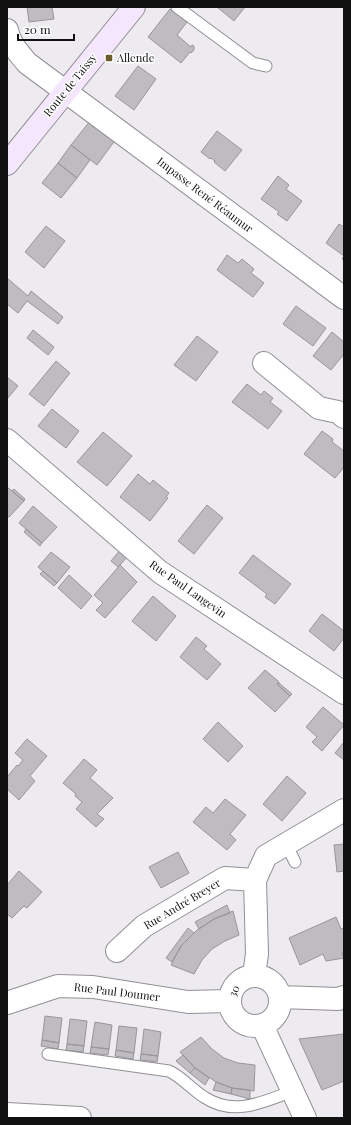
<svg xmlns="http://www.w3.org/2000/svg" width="351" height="1125" viewBox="0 0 351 1125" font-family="'Playfair Display',serif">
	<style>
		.building { fill: #bebcc0; stroke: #98969a }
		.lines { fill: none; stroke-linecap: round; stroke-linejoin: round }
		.lane-casing { stroke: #929094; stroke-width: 13 }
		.street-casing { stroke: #929094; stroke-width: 24 }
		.secondary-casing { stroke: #929094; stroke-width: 24 }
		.lane { stroke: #fff; stroke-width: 11 }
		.street { stroke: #fff; stroke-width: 22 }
		.secondary { stroke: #f3e6fd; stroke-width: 22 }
		.poi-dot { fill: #6d5d2b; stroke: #fff; stroke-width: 1.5 }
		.labels { text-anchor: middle; stroke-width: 3; stroke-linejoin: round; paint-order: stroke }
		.poi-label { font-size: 11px; fill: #111112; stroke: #fff; text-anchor: start }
		.street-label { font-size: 11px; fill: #111112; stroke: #fff }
	</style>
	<rect width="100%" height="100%" fill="#edebef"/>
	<path class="building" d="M27,7H52L54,19L29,22Z
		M217,7H245L234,21Z
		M170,9L187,22L177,35L191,47L192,45L194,46V50L191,53L190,52L181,63L148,37Z
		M138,66L156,79L134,110L115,96Z
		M90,121L116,139L97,165L71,145Z
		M217,131L242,150L225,171L214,162L215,161L211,158L210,159L201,152Z
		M71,145L90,160L77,178L58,163Z
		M58,163L77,178L61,198L42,183Z
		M278,176L289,185L286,189L302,201L287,221L277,214L279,212L261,199Z
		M339,224L344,227V260L342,259L344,256L326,243Z
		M46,226L65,241L44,268L25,252Z
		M227,255L238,263L242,259L254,269L251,273L264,283L253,297L217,270Z
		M7,278L28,296L31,291L63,317L58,324L27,301L18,313L7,304Z
		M296,306L326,328L313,346L283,324Z
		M33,330L54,347L48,355L27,338Z
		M332,332L344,342V354L331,370L313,356Z
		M197,336L218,352L196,381L174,365Z
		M56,361L70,373L44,406L29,394Z
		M7,377L18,386L7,399Z
		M247,384L261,395L264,391L273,398L270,402L282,411L268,429L232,402Z
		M52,409L79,431L66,448L38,426Z
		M322,431L333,439L332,442L344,451V467L335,478L304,454Z
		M103,432L132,456L107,486L77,462Z
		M138,474L150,484L153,480L169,493L166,497L168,498L150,521L120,497Z
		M7,487L24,501L9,517L7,516Z
		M14,489L25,499L24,501L12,491Z
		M207,505L223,518L194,554L178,541Z
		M33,506L57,527L42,543L19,523Z
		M26,529L42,543L40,546L24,532Z
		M121,549L129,555L118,567L111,561Z
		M51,552L70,567L57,583L38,567Z
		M253,555L291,584L275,604L265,597L267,594L239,573Z
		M120,565L137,582L105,618L96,610L103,603L94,595Z
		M43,571L57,583L54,586L40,574Z
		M69,575L92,596L81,609L58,588Z
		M153,596L176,616L156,641L132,621Z
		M322,614L344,631V638L334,651L309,631Z
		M196,637L207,646L204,649L221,664L207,680L180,657Z
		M265,670L278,681L279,683L277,684L290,696L275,712L248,688Z
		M279,683L292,694L290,696L277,684Z
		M323,707L344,725L322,751L312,742L317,737L306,727Z
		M218,722L243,746L228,762L203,739Z
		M27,739L47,756L30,776L35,781L19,800L7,789V777L17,765L18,766L23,760L15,753Z
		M344,742V760L335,753Z
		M84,759L97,770L90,778L113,798L97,814L104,819L96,827L76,809L82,802L75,796L76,794L63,783Z
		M287,776L306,793L282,821L263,804Z
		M225,799L246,815L230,834L236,840L227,850L193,822L206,807L213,813Z
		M344,844V871L337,872L334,845Z
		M178,852L189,873L161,888L149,867Z
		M19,871L42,892L27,908L24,906L12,918L7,914V885Z
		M227,905L230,913L214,919L199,929L195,922Z
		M233,911L239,935L225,941L212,949L202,960L194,974L171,965L181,946L197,930L214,919Z
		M336,917L341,929L344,928V952L342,953L344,958L326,961L323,954L300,965L289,938Z
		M188,928L194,933L181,946L172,962L166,958Z
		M45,1016L62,1018L59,1043L42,1040Z
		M70,1019L87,1021L84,1046L67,1044Z
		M95,1022L112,1025L109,1049L91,1047Z
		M119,1026L137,1028L134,1053L116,1050Z
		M144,1029L161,1032L158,1056L141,1054Z
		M344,1034V1081L322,1090L299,1039Z
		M201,1037L212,1049L224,1058L238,1063L255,1065L254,1091L232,1088L216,1082L195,1068L180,1052Z
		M42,1040L59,1043L58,1049L41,1046Z
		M67,1044L84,1046L83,1052L66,1050Z
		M91,1047L109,1049L108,1055L90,1053Z
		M116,1050L134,1053L133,1059L115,1056Z
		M141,1054L158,1056L157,1062L140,1060Z
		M183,1055L195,1068L190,1073L176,1061Z
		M195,1068L209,1078L205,1085L190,1073Z
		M216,1082L232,1088L231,1094L213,1090Z
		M232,1088L250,1090V1099L231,1094Z"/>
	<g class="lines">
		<defs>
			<path id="lane" d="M177,7L253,63L266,66
				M286,844L295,862
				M48,1054L169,1071C182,1077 191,1089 204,1097C234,1117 263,1102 293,1091"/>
			<path id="street" d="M7,30C9,43 19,53 27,63L344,298
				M264,363L319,408L338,412L344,417
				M7,440L160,572L344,693
				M117,951L144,926L225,878L255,880
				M254,975L257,954L255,880L266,856L344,810
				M230 1001a25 25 0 1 1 50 0a25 25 0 1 1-50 0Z
				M280,997L338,999L344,997
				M7,1003L58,986L93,987L188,1002L229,1001
				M262,1025L305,1118
				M7,1114L80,1118"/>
			<path id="secondary" d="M7,164L134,7"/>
		</defs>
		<use href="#lane" class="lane-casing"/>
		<use href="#street" class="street-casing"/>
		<use href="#secondary" class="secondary-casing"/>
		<use href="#lane" class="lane"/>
		<use href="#street" class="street"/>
		<use href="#secondary" class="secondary"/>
	</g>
	<rect class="poi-dot" x="105" y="54" width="8" height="8" rx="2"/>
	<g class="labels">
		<g class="poi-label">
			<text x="117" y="62">Allende</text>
		</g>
		<g class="street-label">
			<text transform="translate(70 85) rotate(-51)" y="4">Route de Taissy</text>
			<text transform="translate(205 195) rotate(37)" y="4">Impasse René Réaumur</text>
			<text transform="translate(188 589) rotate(35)" y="4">Rue Paul Langevin</text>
			<text transform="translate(182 904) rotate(-31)" y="4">Rue André Breyer</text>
			<text transform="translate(234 991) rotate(-65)" y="4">30</text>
			<text transform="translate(117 992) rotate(7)" y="4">Rue Paul Doumer</text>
		</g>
	</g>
	<rect width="351" height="1125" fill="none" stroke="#111112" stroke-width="16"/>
	<path d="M18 34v6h56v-6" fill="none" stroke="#111112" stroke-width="2"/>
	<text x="24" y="34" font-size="12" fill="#111112" stroke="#ffffff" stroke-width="3" paint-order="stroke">20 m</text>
</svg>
